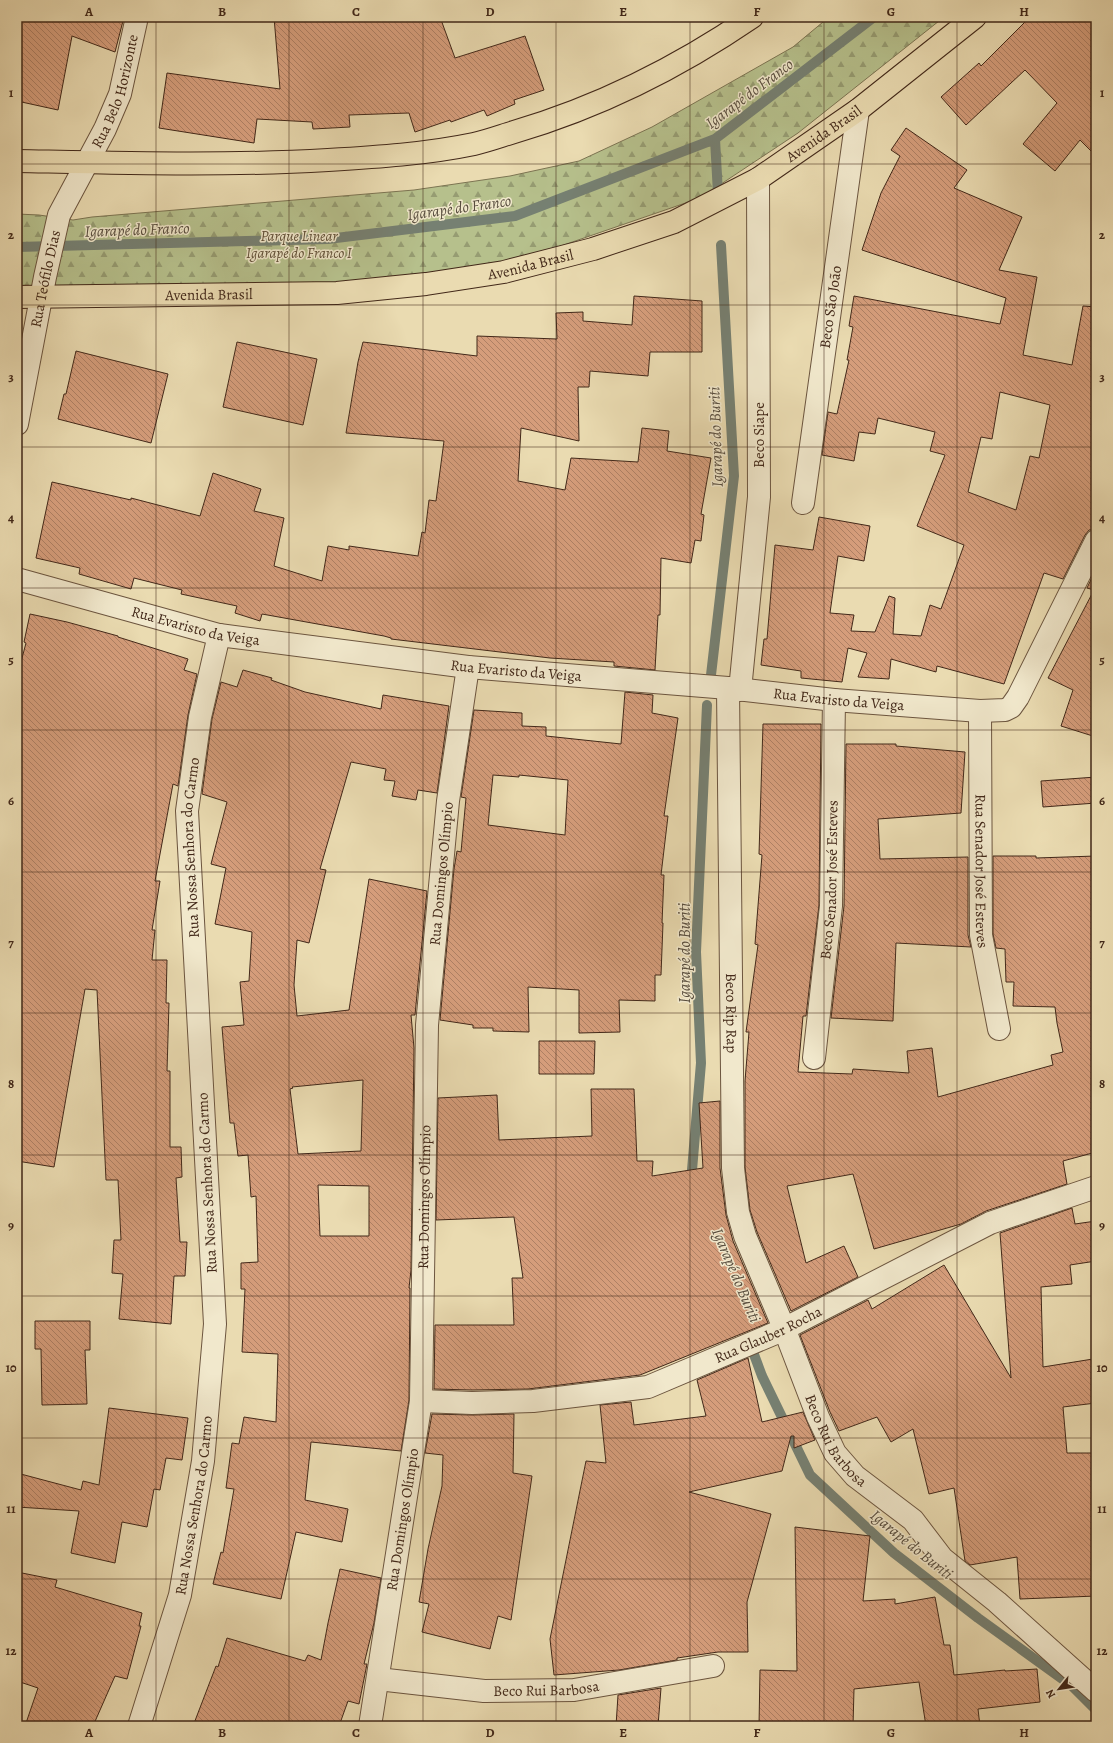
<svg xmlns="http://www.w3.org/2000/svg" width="1113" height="1743" viewBox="0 0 1113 1743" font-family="Alegreya,serif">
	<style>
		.forest { fill: url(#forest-firs); stroke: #7c7452 }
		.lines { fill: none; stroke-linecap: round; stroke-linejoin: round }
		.stream { stroke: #768072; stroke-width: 10 }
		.building { fill: url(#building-back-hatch); stroke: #422819; fill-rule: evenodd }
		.minor-casing { stroke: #6c553f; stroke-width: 24 }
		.trunk-casing { stroke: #422819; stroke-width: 24 }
		.minor { stroke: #f1e8cc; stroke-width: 22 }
		.trunk { stroke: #eadbb1; stroke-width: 22 }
		.grid { fill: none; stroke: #422819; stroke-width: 1; stroke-opacity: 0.55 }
		.labels { text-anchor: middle; stroke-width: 3; stroke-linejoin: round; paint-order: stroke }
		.street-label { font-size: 15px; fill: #422819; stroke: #f1e8cc }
		.park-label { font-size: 15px; font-style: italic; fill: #5f4e36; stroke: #f1e8cc }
		.water-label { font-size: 16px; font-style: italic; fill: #584d3e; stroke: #f1e8cc }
		.neatline { fill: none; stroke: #422819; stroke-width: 1.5 }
		.grid-label { font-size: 13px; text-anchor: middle; font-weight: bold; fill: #422819 }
	</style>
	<defs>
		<pattern id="forest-firs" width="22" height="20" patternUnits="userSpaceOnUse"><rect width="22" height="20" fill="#b6c08c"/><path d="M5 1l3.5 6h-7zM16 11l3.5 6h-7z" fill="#969c72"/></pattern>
		<pattern id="building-back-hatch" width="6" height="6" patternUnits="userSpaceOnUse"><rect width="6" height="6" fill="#d59d7b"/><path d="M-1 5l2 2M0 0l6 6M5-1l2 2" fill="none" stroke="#ae8064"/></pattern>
	</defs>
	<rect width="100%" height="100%" fill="#eadbb1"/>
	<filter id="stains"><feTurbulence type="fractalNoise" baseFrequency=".005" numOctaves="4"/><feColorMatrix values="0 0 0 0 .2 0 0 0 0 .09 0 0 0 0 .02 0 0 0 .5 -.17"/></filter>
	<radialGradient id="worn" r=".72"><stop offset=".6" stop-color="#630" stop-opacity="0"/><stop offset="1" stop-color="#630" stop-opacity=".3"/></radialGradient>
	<path class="forest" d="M829,17H944L798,133L700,198L494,269L300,291H61L27,285L17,286V214L39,215L73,220L92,217L414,190L510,176L579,161L652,127L793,47Z"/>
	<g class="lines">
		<path class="stream" d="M715,139L718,194
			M17,247L328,239L515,216L715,139L874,17
			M711,675L734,476L721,245
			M691,1182L701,1063L696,952L707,705
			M749,1341L762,1376L810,1475L894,1553L978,1618L1072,1686L1096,1710"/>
	</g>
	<path class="building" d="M17,17H124L115,52L72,36L58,110L17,101Z
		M274,17H440L455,58L525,36L544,90L514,100L515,104L487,116L484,110L451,122L450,120L415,132L409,113L349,115L350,127L313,129L312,122L257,119L254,143L159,128L167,73L280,89Z
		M1030,17H1096V156L1080,140L1055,171L1023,144L1057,103L1025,70L966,125L941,97L979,63L981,66Z
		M906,128L967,170L954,188L1022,217L999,270L1037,277L1023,355L1072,365L1083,306L1096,307V529L1089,530L1085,535L1063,579L1044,573L1004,684L937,666L936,672L891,659L889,679L858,677L867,653L848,648L842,682L801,678V671L761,665L764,639H767L775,545L813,550L819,517L870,526L864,561L838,556L830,613L854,615L851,631L875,632L889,596L895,598L893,634L921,636L930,605L941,609L964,545L917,526L945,455L930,451L935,432L878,418L875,434L859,432L854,461L822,455L828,412L837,414L849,360H847L853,327L849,326L854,296L1000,324L1006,298L862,250L881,193L900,156L891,150ZM1000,392L1050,405L1039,458L1030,456L1016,510L968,492L981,437L992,439Z
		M634,296L702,301V352H650L648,376L590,371L589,387H578L579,441L521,428L518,481L565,490L571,458L638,462L642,428L669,431L667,451L711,458L701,514L704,515L701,541L695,540L691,563L661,558L660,615H658L655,670L614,666V662L550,658L391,639V638L384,636L262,614L260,621L235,613L237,606L181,594L182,590L134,578L131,589L79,574L80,568L36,558L52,482L131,500V498L200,516L213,473L261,489L254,511L284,518L274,566L322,581L328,546L349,550V546L418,556L422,532L425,533L429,500L436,501L444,441L346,433L358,362L363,342L477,356V336L557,339L556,313L583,312V321L632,325Z
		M237,342L317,359L303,425L223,407Z
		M76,351L168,374L151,443L58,419L64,394H66Z
		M1096,569V737L1061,726L1073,690L1048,678L1094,590L1087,588Z
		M30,614L67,622L118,636V637L188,659L184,670L197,674L188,715L178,786L173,784L155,881H160L152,930H155L152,960H167L166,1003H169L167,1071H170V1147H181L182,1177L176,1178L180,1242H187L185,1276H174L171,1324L119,1319L123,1274L112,1273L114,1240H121L118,1180H106L97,990L85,989L54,1167L17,1161V677L26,643L24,642Z
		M243,670L272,678L271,680L305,692L381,709L383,695L449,706L437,793L418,790L416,800L392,796L395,781L384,780L386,769L351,762L320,869L326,870L309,943L297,940L294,985L297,1016L349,1010L369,879L427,891L415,1015H411L414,1048L411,1270L409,1288H410L409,1400L401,1451L311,1442L305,1500L348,1509L342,1542L296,1532L281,1599L213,1584L221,1552L223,1553L234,1489L226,1488L232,1443L239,1444L244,1417L276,1422L278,1354L242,1352L245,1289H241V1263L258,1262L256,1196L251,1197L248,1155L238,1156L234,1123H230L222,1027L244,1025L240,982L249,981L252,932L215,924L226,868L211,864L227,802L202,794L212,719L221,682L237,687ZM363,1080L361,1151L298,1154L290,1089L293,1088L292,1087ZM318,1185L369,1186V1236H320Z
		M625,692L653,695L652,713L678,718L664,816H668L661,875H664L662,923H663L661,975H655V1001L619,1000L620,1032L579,1033V990L528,987L529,1032L493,1031V1028H473V1025L440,1020L454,869L457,851L461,852L466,798L461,797L474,710L522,713V726L546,727V736L621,744ZM493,775L519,777V775L568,780L565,835L488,825Z
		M763,724H821L819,905L806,1016H803L798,1072L852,1074L853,1069L909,1073L907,1051L932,1048L938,1097L1053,1065L1051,1055L1063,1052L1057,1023L1055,1007L1013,1006L1014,982H1006L1005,949L996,948L993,934V856H1036V858L1096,856V1152L1063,1161L1067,1184L986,1211L961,1224L874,1249L853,1174L787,1186L806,1263L844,1246L858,1277L791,1311L757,1232L750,1210L745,1167V1081L749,1032H746L758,945L755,944L762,855L759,854Z
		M846,744H896V746L965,752L961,813L878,819L880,859L968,857V935L971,947L896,943L893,1021L831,1018L844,906Z
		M1096,777V803L1043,807L1041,781Z
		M539,1041H595L594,1074H539Z
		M591,1089H634L637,1161H653L652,1176L703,1168L699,1103L720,1101V1168L726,1215L733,1241L768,1323L640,1375L528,1389L472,1390L434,1389L435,1325H514L512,1278H523L514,1217L436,1220L438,1098L497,1095L499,1140L592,1136Z
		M1072,1208L1075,1224L1096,1221V1261L1070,1265L1072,1284L1041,1287L1043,1367L1093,1359L1096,1376V1403L1063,1407L1067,1453H1096V1596L1020,1599L1017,1557L970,1565L965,1561L954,1488L929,1494L913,1429L891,1442L877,1417L839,1431L830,1412L800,1335L868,1300L872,1309L944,1265L1011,1378L1000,1233Z
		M35,1321H90V1350H85L87,1404L42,1405L41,1349H35Z
		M748,1358L762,1422L803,1412L815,1440L794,1448V1436H791L782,1471L689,1492L771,1514L747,1602L748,1652H718L677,1658V1660L619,1670L554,1675L550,1639L586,1461L606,1463L600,1405L631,1402L634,1425L706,1416L697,1380Z
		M109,1408L188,1418L182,1460L166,1458L160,1490L154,1489L147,1527L122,1522L115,1563L71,1553L79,1511L17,1507V1473L81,1490L83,1481L99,1485Z
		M432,1414L472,1415L514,1414L513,1473L532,1476L511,1620L498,1616L490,1649L422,1632L429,1604L419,1602L428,1549L442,1486L443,1455L425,1453Z
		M795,1527L870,1536L863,1601L895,1599V1604L935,1597L944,1645H950L954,1675L1005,1670V1671L1037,1669L1040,1702L978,1709L980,1726H926L919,1682L854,1689L853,1726H759L760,1670L797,1671Z
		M340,1569L381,1578L374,1623L364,1664H367L359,1704L348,1701L339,1726H193L216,1666L218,1667L227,1638L305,1661L308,1655L321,1660L328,1623Z
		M17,1572L57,1580L55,1587L142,1613L139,1626H141L127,1679L115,1676L93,1726H25L38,1688L17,1681Z
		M661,1688L658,1726H616L618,1695Z"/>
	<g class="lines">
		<defs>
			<g id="minor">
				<path id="s1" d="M17,424L45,277L59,215L105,129L120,94L137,17"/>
				<path id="s2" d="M803,503L858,110"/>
				<path id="s3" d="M17,579L219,635L468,667L728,688L834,700L980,711L1005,710L1011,707L1018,697L1096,541"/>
				<path id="s4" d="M728,688L733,1168L738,1212L745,1236L784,1328L818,1417L835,1453L855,1476L913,1520L942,1558L997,1602L1096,1691"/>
				<path d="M740,690L759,497L758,179"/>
				<path id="s5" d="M980,711L981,935L999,1029"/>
				<path id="s6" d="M814,1058L831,906L834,700"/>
				<path id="s7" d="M421,1401L472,1403L533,1401L648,1387L778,1332L990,1223L1096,1187"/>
				<path id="s8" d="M378,1679L484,1691L574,1690L713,1666"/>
				<path id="s9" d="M139,1726L180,1595L203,1461L215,1324L187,811L200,717L219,635"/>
				<path id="s10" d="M370,1726L421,1401L427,1025L448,801L468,667"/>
			</g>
			<g id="trunk">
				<path d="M17,161C121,163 225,166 328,160C377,157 426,154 474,144C487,141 501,136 514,132C599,107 679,67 752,17"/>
				<path id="s11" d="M17,297L337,293L426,284L504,272L593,249L674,222L758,179L858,110L975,17"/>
			</g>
		</defs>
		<use href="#minor" class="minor-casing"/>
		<use href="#trunk" class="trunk-casing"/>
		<use href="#minor" class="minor"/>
		<use href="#trunk" class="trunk"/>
	</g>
	<path class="grid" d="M156,17V1726M289,17V1726M423,17V1726M556,17V1726M690,17V1726M824,17V1726M957,17V1726M17,164H1096M17,305H1096M17,447H1096M17,588H1096M17,730H1096M17,872H1096M17,1013H1096M17,1155H1096M17,1296H1096M17,1438H1096M17,1579H1096"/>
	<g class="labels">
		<g class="street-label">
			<text dy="5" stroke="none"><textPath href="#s1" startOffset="350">Rua Belo Horizonte</textPath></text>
			<text dy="5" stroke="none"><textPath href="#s11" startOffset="840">Avenida Brasil</textPath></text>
			<text dy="5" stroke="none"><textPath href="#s11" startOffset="516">Avenida Brasil</textPath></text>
			<text dy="5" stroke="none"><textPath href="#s1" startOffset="148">Rua Teófilo Dias</textPath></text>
			<text dy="5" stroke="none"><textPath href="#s11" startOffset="192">Avenida Brasil</textPath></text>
			<text dy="5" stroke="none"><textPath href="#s2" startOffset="198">Beco São João</textPath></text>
			<text transform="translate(759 435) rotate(-90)" y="5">Beco Siape</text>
			<text dy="5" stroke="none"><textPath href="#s3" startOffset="185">Rua Evaristo da Veiga</textPath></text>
			<text dy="5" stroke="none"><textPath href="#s3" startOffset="509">Rua Evaristo da Veiga</textPath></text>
			<text dy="5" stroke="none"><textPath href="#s3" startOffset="833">Rua Evaristo da Veiga</textPath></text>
			<text dy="5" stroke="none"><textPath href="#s9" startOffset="888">Rua Nossa Senhora do Carmo</textPath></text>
			<text dy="5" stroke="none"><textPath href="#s5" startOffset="160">Rua Senador José Esteves</textPath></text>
			<text dy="5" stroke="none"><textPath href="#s10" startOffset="857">Rua Domingos Olímpio</textPath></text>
			<text dy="5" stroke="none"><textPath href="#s6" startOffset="179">Beco Senador José Esteves</textPath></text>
			<text dy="5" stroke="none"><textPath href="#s4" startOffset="325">Beco Rip Rap</textPath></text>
			<text transform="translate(207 1183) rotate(-93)" y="5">Rua Nossa Senhora do Carmo</text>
			<text dy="5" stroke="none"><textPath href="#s10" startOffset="533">Rua Domingos Olímpio</textPath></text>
			<text dy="5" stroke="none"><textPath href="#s7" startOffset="359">Rua Glauber Rocha</textPath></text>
			<text dy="5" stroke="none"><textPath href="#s4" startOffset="774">Beco Rui Barbosa</textPath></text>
			<text dy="5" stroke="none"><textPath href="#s9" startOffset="228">Rua Nossa Senhora do Carmo</textPath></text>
			<text dy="5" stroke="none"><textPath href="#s10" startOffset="209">Rua Domingos Olímpio</textPath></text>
			<text dy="5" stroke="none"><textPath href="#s8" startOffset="169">Beco Rui Barbosa</textPath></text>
		</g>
		<g class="park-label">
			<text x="299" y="241">Parque Linear<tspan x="299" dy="17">Igarapé do Franco I</tspan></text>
		</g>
		<g class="water-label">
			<text transform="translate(749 93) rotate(-37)" y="6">Igarapé do Franco</text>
			<text transform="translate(459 207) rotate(-8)" y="6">Igarapé do Franco</text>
			<text transform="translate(137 229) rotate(-2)" y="6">Igarapé do Franco</text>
			<text transform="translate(715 437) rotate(-92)" y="6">Igarapé do Buriti</text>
			<text transform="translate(684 953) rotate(-90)" y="6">Igarapé do Buriti</text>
			<text transform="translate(737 1275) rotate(67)" y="6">Igarapé do Buriti</text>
			<text transform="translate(912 1544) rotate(39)" y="6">Igarapé do Buriti</text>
		</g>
	</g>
	<rect width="1113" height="1743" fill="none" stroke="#eadbb1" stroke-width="44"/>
	<g transform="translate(1059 1689) rotate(240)" stroke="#f1e8cc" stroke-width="3" paint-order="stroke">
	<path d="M0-3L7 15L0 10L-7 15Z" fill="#422819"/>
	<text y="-6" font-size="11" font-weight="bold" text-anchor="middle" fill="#422819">N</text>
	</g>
	<rect x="22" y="22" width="1069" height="1699" class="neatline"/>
	<g class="grid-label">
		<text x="89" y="16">A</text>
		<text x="222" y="16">B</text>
		<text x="356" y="16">C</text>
		<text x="490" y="16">D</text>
		<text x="623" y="16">E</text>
		<text x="757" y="16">F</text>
		<text x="891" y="16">G</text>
		<text x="1024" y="16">H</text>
		<text x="11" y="97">1</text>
		<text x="1102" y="97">1</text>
		<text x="11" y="239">2</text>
		<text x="1102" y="239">2</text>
		<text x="11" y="381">3</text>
		<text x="1102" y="381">3</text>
		<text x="11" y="522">4</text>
		<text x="1102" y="522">4</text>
		<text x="11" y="664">5</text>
		<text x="1102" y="664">5</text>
		<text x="11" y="805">6</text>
		<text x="1102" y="805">6</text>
		<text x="11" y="947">7</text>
		<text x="1102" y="947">7</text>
		<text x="11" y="1088">8</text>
		<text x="1102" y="1088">8</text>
		<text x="11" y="1230">9</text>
		<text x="1102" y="1230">9</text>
		<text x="11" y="1372">10</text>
		<text x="1102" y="1372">10</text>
		<text x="11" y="1513">11</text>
		<text x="1102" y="1513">11</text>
		<text x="11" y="1655">12</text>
		<text x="1102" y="1655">12</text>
		<text x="89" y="1737">A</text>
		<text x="222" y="1737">B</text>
		<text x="356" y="1737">C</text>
		<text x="490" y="1737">D</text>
		<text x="623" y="1737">E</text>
		<text x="757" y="1737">F</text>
		<text x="891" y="1737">G</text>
		<text x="1024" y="1737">H</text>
	</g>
	<rect width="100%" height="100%" filter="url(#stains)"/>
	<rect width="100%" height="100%" fill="url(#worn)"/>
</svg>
